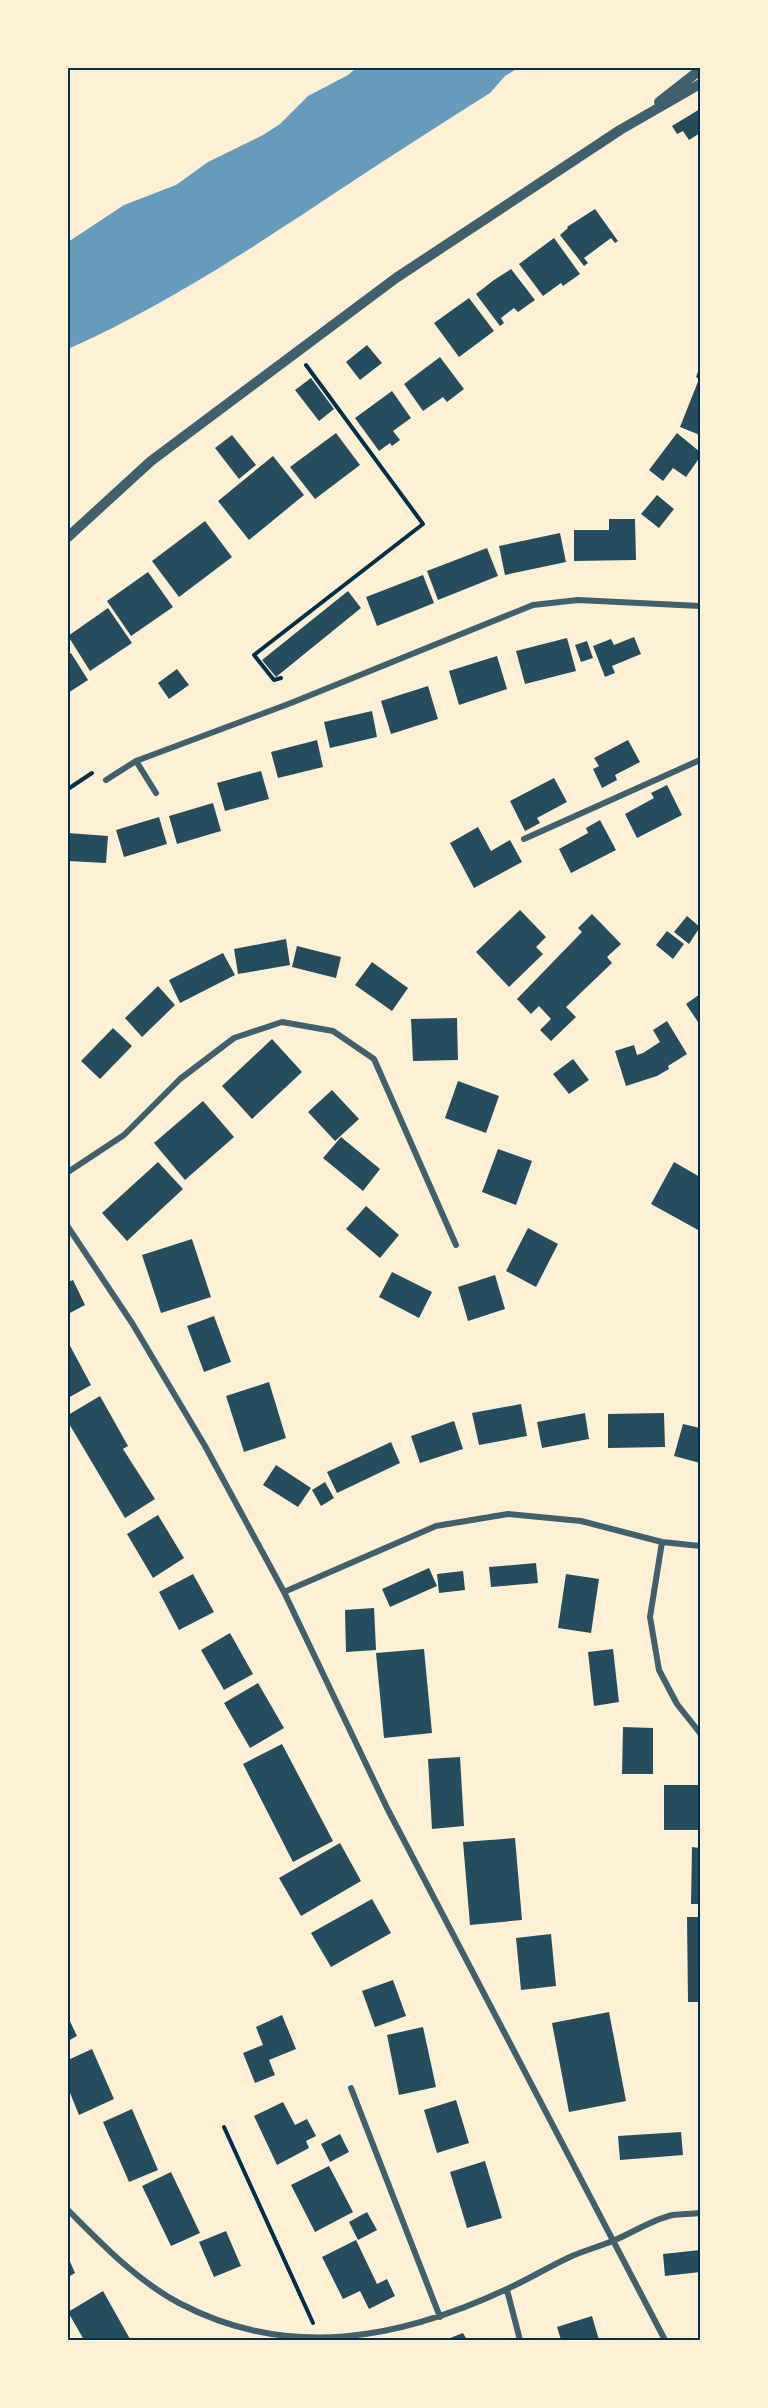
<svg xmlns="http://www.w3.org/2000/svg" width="768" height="2408" viewBox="0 0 768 2408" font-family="Poppins,sans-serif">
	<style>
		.water { fill: #669bbc }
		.building { fill: #264d5e }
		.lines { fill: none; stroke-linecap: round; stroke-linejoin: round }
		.path { stroke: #003049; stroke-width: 4 }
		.minor { stroke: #3f606c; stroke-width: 6 }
		.tertiary { stroke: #3f606c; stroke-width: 10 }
		.neatline { fill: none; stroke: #003049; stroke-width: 2 }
	</style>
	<rect width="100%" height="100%" fill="#fdf0d5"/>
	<path class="water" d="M356,68H518L505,76L490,93C441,124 392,155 344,187C255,246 165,306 68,349V242L124,205L176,185L208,162L263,135L280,124L308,96L348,75Z"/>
	<path class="building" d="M700,109V133L689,140L683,131L677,134L672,126Z
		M595,209L618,241L615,243L611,238L584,258L588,263L584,266L560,235L568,228L567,227Z
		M554,238L580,274L563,286L561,283L543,296L519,264Z
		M511,269L535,300L518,312L514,308L501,318L504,323L500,326L476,294L494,280Z
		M469,298L494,331L459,357L434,323Z
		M367,345L382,363L360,380L346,362Z
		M440,357L464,389L447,402L443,397L423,411L404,384Z
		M700,366V435L680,427L699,379L696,377Z
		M311,378L334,409L319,421L295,390Z
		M392,391L411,418L393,431L400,440L392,446L390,443L379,451L355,418Z
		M336,433L360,465L315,499L290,467Z
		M677,433L700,452V457L686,477L673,468L663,481L649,470Z
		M232,435L256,465L239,479L215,448Z
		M273,456L304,495L249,540L218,501Z
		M657,495L674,509L659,528L641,514Z
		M609,519H635L636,560L574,561V530H609Z
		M205,521L232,557L179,597L152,561Z
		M560,533L566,562L505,575L499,546Z
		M487,548L498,576L438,600L427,571Z
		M148,572L173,607L131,636L107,601Z
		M423,575L434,603L377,626L366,597Z
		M348,591L361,608L276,677L262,660Z
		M108,608L132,643L90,671L68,636Z
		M634,637L641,654L612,666L615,673L605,677L593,646L611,639L614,645Z
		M567,638L576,671L525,684L516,651Z
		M587,641L593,658L581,662L575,645Z
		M71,653L88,680L68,693V655Z
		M497,656L507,689L459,705L449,671Z
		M177,669L189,685L169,699L158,683Z
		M428,686L438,719L391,734L381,701Z
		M372,711L377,737L330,748L324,722Z
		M317,740L323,767L278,778L271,752Z
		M628,740L640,762L615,775L617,780L602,788L593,769L599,766L594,758Z
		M261,771L269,799L225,811L217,783Z
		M554,778L567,802L537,818L540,823L525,831L510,801Z
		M667,785L682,815L637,838L625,814L654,798L651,793Z
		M213,803L221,831L177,844L169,816Z
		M159,817L167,844L124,857L116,830Z
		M600,820L616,850L571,873L559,849L588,833L586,828Z
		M478,827L491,851L510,840L522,862L474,888L450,843Z
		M68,833L108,836L106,863L68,861Z
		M520,910L546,937L536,947L543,954L509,987L476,952Z
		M592,914L621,944L607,957L612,963L566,1007L576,1017L551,1041L540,1030L551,1019L539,1006L531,1014L517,999L582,932L578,928Z
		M687,916L700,927L689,944L674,932Z
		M667,931L684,944L673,959L656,945Z
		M286,939L290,965L238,974L234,949Z
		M297,946L341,957L336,978L292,967Z
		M223,953L235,975L180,1003L169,980Z
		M372,962L408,988L392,1011L355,985Z
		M158,986L175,1005L142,1037L125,1018Z
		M700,994V1025L686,1004Z
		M457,1018L458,1060L413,1061L411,1019Z
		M667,1021L687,1054L668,1066L669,1069L657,1076L626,1086L615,1051L634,1045L637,1055L643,1053L660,1042L653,1030Z
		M113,1028L132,1046L100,1079L81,1061Z
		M272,1039L302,1072L252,1119L222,1086Z
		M573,1059L589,1080L569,1094L553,1074Z
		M458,1081L499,1096L486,1133L445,1118Z
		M332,1090L359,1119L335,1141L308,1112Z
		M203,1101L234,1137L185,1180L154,1143Z
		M341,1137L380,1169L363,1191L323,1158Z
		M498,1149L532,1161L516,1205L482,1192Z
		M158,1162L183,1189L127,1241L102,1213Z
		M674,1162L700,1177V1231L651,1204Z
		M366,1206L399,1235L380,1258L346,1229Z
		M528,1228L558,1244L536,1287L506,1271Z
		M192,1239L211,1297L161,1313L142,1255Z
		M392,1272L432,1292L419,1318L379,1297Z
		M495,1275L505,1309L468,1321L458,1287Z
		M73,1280L85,1305L68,1314V1282Z
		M214,1316L231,1362L204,1372L187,1326Z
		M68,1342L91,1385L68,1398Z
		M269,1382L286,1438L244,1452L226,1396Z
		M100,1396L128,1446L123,1449L155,1499L125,1518L68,1422V1415Z
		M521,1404L527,1436L479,1445L472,1413Z
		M585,1413L589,1439L542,1448L537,1422Z
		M664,1413L665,1447L608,1448V1414Z
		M454,1421L463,1449L420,1463L411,1436Z
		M683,1424L700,1428V1463L674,1456Z
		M391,1442L400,1463L337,1493L327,1472Z
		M276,1465L311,1488L298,1507L263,1485Z
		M325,1482L334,1498L321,1506L312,1490Z
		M158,1515L184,1558L153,1578L127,1534Z
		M536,1563L538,1583L491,1587L489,1567Z
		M429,1568L437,1586L390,1607L382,1589Z
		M463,1571L465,1590L439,1593L437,1574Z
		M193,1574L214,1612L179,1630L159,1592Z
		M566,1574L599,1579L591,1633L558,1628Z
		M374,1608L376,1650L346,1652L345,1610Z
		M230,1633L253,1674L224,1690L201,1650Z
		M424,1649L432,1733L384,1738L376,1653Z
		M613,1649L619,1702L594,1706L588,1652Z
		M258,1683L284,1728L250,1748L224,1703Z
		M623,1727L653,1728V1774H622Z
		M282,1744L333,1841L293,1862L243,1764Z
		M460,1757L464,1826L432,1829L428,1759Z
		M664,1785H698V1830H664Z
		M515,1838L522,1920L470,1925L463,1842Z
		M340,1843L361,1881L301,1916L279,1878Z
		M692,1847L700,1848V1904H691Z
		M372,1899L391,1933L331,1967L311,1933Z
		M687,1917H700V2002H688Z
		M551,1934L556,1986L521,1990L516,1938Z
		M393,1980L406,2016L375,2027L362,1991Z
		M609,2012L626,2101L569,2112L552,2023Z
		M282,2015L296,2049L269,2060L275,2075L255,2083L243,2053L263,2045L256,2027Z
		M68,2017L77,2036L68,2041Z
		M423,2027L436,2087L399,2095L387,2035Z
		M92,2049L114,2099L79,2115L68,2088V2060Z
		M456,2100L469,2143L437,2153L424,2110Z
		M283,2102L295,2125L307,2119L316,2136L306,2141L309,2148L277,2165L254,2116Z
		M132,2109L158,2170L129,2182L103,2122Z
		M681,2132L683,2155L620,2160L618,2136Z
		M340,2134L349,2152L330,2162L321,2144Z
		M485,2161L502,2218L467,2228L450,2172Z
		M329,2166L353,2212L315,2232L291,2185Z
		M171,2172L200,2233L171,2246L142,2186Z
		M367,2212L377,2230L358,2240L349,2222Z
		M226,2231L241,2266L214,2277L199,2242Z
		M356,2240L377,2284L387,2279L395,2296L369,2309L360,2291L343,2299L322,2257Z
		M700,2250V2272L665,2276L663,2254Z
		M68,2257L75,2273L68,2277Z
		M103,2291L130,2339L127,2340H84L68,2312Z
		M592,2316L599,2340H561L557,2327Z
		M463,2333L467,2340H445Z"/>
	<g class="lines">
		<path class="path" d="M281,678L274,680L254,655L423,524L306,365
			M68,789L92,773
			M224,2127L313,2323"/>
		<path class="minor" d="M136,761L156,793
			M106,780L136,761L291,703L533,605L578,600L700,606
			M524,839L700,760
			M68,1172L124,1135L180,1079L234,1038L282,1022L333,1031L374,1059L456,1245
			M68,1227L132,1323L205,1446L284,1592L387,1808L665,2340
			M662,1542L650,1617L659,1670L677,1704L700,1733
			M284,1592L436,1526L508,1514L581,1521L662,1542L700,1546
			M351,2088L440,2317
			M68,2210C101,2243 136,2280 179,2303C289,2361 400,2339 507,2289C529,2279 550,2266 572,2256C586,2250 601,2246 615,2240C634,2232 653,2219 673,2215C682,2214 692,2214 700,2213
			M507,2290L520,2340"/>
		<path class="tertiary" d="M659,102L700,70
			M68,537L151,461L396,278L620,130L700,84"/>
	</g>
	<rect width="768" height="2408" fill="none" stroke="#fdf0d5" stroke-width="138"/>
	<rect x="69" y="69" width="630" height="2270" class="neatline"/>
</svg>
